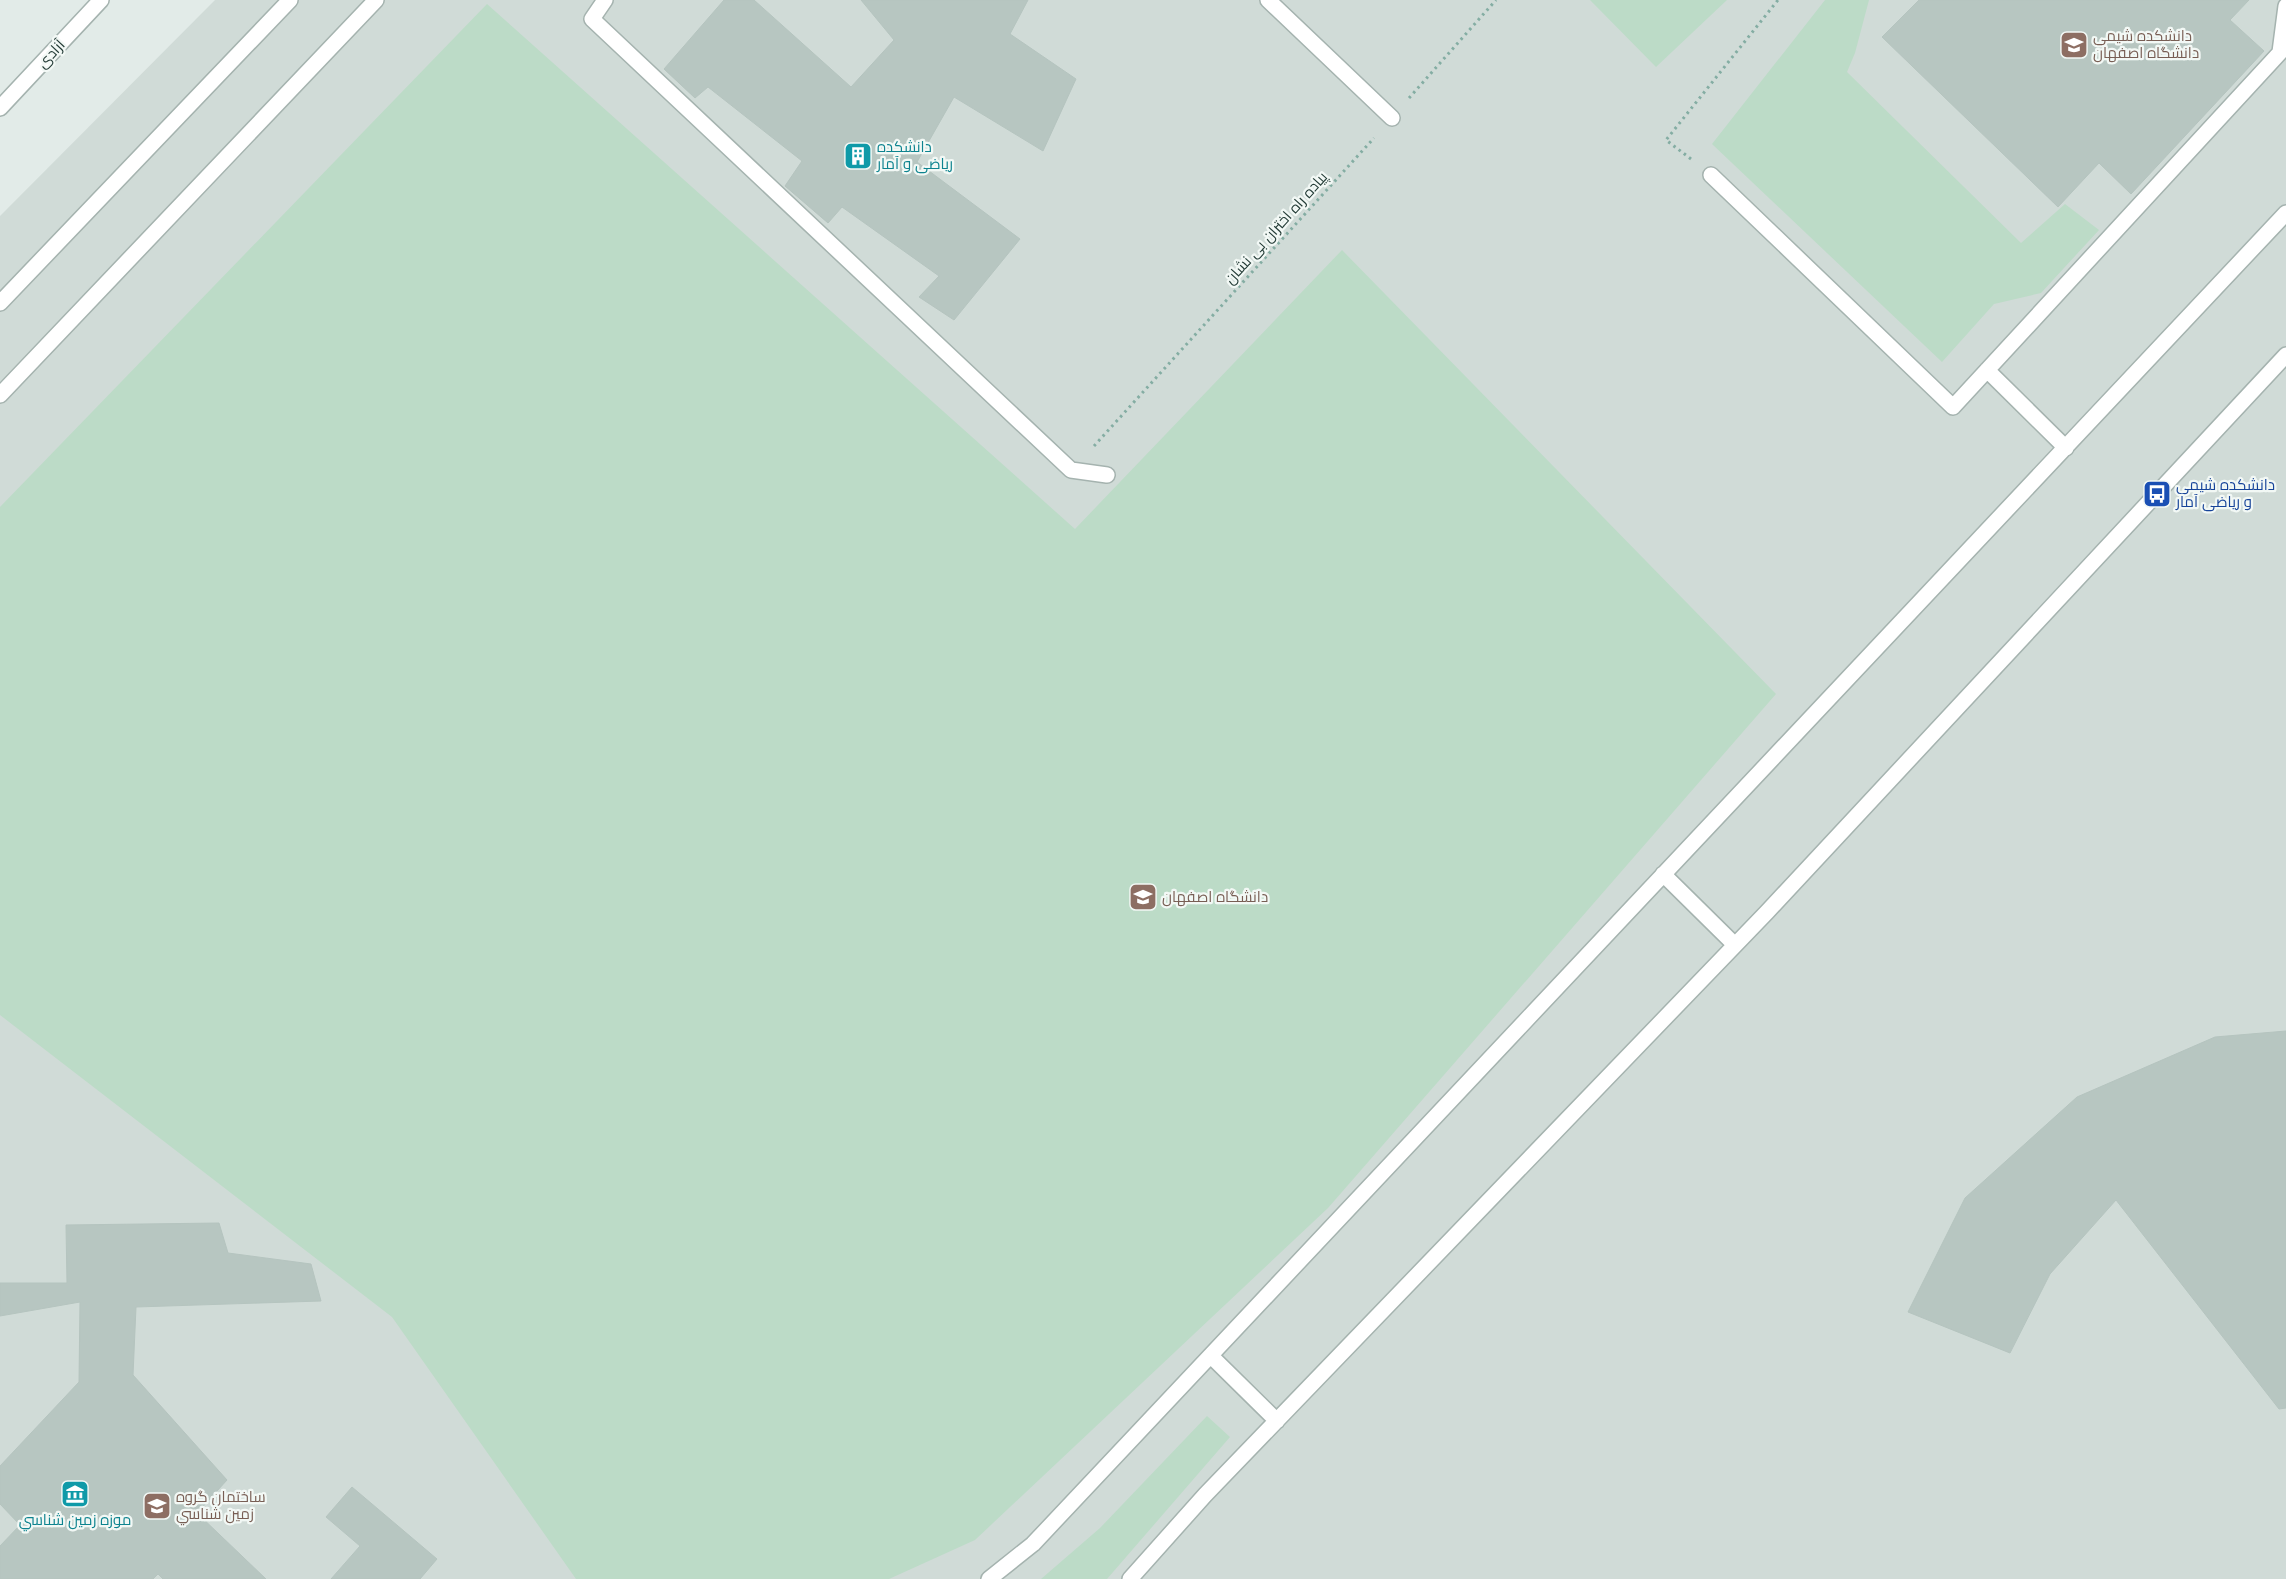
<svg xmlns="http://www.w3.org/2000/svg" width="2286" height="1579" viewBox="0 0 2286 1579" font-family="'Noto Sans',Cairo,sans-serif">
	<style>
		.built { fill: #d0dbd7 }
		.green { fill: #bcdbc7 }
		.building { fill: #b7c6c1; stroke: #b5c4bf }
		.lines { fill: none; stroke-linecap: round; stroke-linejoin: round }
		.minor-casing { stroke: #a5b3af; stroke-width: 18 }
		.path { stroke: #84ada3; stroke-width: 3; stroke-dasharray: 2.5 4; stroke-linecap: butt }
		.minor { stroke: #fff; stroke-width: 15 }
		.labels { text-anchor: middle; stroke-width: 4.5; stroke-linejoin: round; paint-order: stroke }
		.education-label { font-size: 15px; fill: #785e54; stroke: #f2f8f5; text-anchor: start }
		.street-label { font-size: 15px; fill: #233b36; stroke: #f2f8f5 }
		.culture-label { font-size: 15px; fill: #0d838f; stroke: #f2f8f5; text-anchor: start }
		.transit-label { font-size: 15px; fill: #164399; stroke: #f2f8f5; text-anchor: start }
	</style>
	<rect width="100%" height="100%" fill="#e2ebe8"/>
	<path class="built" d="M215,0H2286V1579H0V216Z"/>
	<path class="green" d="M1590,0H1727L1656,67Z
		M1825,0H1869L1855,53L1847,72L2021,243L2065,204L2099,230L2041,293L1994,304L1942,362L1712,144Z
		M487,4L1075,529L1342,250L1776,694L1328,1208L975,1540L889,1579H576L392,1317L0,1015V507Z
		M1207,1416L1230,1437L1107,1579H1041L1100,1528Z"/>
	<path class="building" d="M724,0H754L851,87L894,40L861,0H1028L1010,34L1076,79L1043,151L954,97L917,162L1020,239L954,320L919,297L939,276L842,207L828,223L785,186L802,161L708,87L695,98L664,69Z
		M1919,0H2249L2230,20L2264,51L2131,194L2099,163L2058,207L1882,37Z
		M2286,1031V1408L2279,1409L2116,1200L2050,1274L2010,1353L1908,1312L1965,1198L2077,1097L2215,1037Z
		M219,1223L228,1253L311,1264L321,1301L136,1307L133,1375L227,1480L197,1513L266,1579H163L158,1574L153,1579H0V1546L20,1525L0,1504V1466L79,1382L80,1302L0,1316V1283H67L66,1225Z
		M352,1487L437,1559L420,1579H331L360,1546L326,1517Z"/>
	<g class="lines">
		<defs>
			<path id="minor" d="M605,0L592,19L1071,470L1107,475
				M1268,0L1392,118
				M2280,52L2286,6
				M0,108L101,0
				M1711,175L1953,407L2286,46
				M0,303L290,0
				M1987,370L2066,448
				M0,395L376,0
				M1663,874L1735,945
				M1211,1356L1277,1421
				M989,1579L1033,1544L2286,213
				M1130,1579L1205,1495L1767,912L2286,355"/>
		</defs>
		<use href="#minor" class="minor-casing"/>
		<path class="path" d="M1409,98L1496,0
			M1691,159L1666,140L1778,0
			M1094,446L1374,138"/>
		<use href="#minor" class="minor"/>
	</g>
	<defs>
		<symbol id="university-square" viewBox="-11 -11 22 22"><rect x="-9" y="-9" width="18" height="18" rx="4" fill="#8d6e63" stroke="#f2f8f5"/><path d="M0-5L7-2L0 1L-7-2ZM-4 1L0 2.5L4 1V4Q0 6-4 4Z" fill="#fff"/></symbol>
		<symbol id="building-square" viewBox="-11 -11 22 22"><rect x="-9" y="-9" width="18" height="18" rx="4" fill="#0f9aa8" stroke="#f2f8f5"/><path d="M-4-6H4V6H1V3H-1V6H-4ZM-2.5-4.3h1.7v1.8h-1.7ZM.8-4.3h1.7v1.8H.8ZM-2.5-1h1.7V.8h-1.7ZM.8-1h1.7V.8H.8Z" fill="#fff"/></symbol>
		<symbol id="bus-square" viewBox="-11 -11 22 22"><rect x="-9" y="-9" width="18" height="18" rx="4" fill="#1a4fb4" stroke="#f2f8f5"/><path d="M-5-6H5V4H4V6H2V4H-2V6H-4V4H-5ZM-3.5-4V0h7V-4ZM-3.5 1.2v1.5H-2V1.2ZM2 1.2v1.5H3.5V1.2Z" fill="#fff"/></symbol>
		<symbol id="museum-square" viewBox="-11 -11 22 22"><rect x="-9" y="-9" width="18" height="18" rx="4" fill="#0f9aa8" stroke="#f2f8f5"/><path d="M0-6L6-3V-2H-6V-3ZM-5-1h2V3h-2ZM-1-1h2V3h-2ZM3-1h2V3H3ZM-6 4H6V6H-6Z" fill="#fff"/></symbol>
	</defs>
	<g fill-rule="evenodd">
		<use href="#university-square" x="2058" y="29" width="32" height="32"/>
		<use href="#building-square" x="842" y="140" width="32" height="32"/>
		<use href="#bus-square" x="2141" y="478" width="32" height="32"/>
		<use href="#university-square" x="1127" y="881" width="32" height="32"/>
		<use href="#museum-square" x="59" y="1478" width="32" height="32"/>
		<use href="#university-square" x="141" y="1490" width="32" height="32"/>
	</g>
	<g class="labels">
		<g class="education-label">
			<text x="2093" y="41">دانشکده شیمی<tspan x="2093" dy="17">دانشگاه اصفهان</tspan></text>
			<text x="1162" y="902">دانشگاه اصفهان</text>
			<text x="176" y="1502">ساختمان گروه<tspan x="176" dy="17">زمين شناسي</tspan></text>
		</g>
		<g class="street-label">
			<text transform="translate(51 54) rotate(-47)" y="5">آزادی</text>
			<text transform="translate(1276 228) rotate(-48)" y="5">پیاده راه اختران بی نشان</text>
		</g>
		<g class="culture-label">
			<text x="877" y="152">دانشکده<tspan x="877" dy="17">ریاضی و آمار</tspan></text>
			<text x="75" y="1525" text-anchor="middle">موزه زمين شناسي</text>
		</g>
		<g class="transit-label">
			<text x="2176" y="490">دانشکده شیمی<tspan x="2176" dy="17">و ریاضی آمار</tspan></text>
		</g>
	</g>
</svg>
